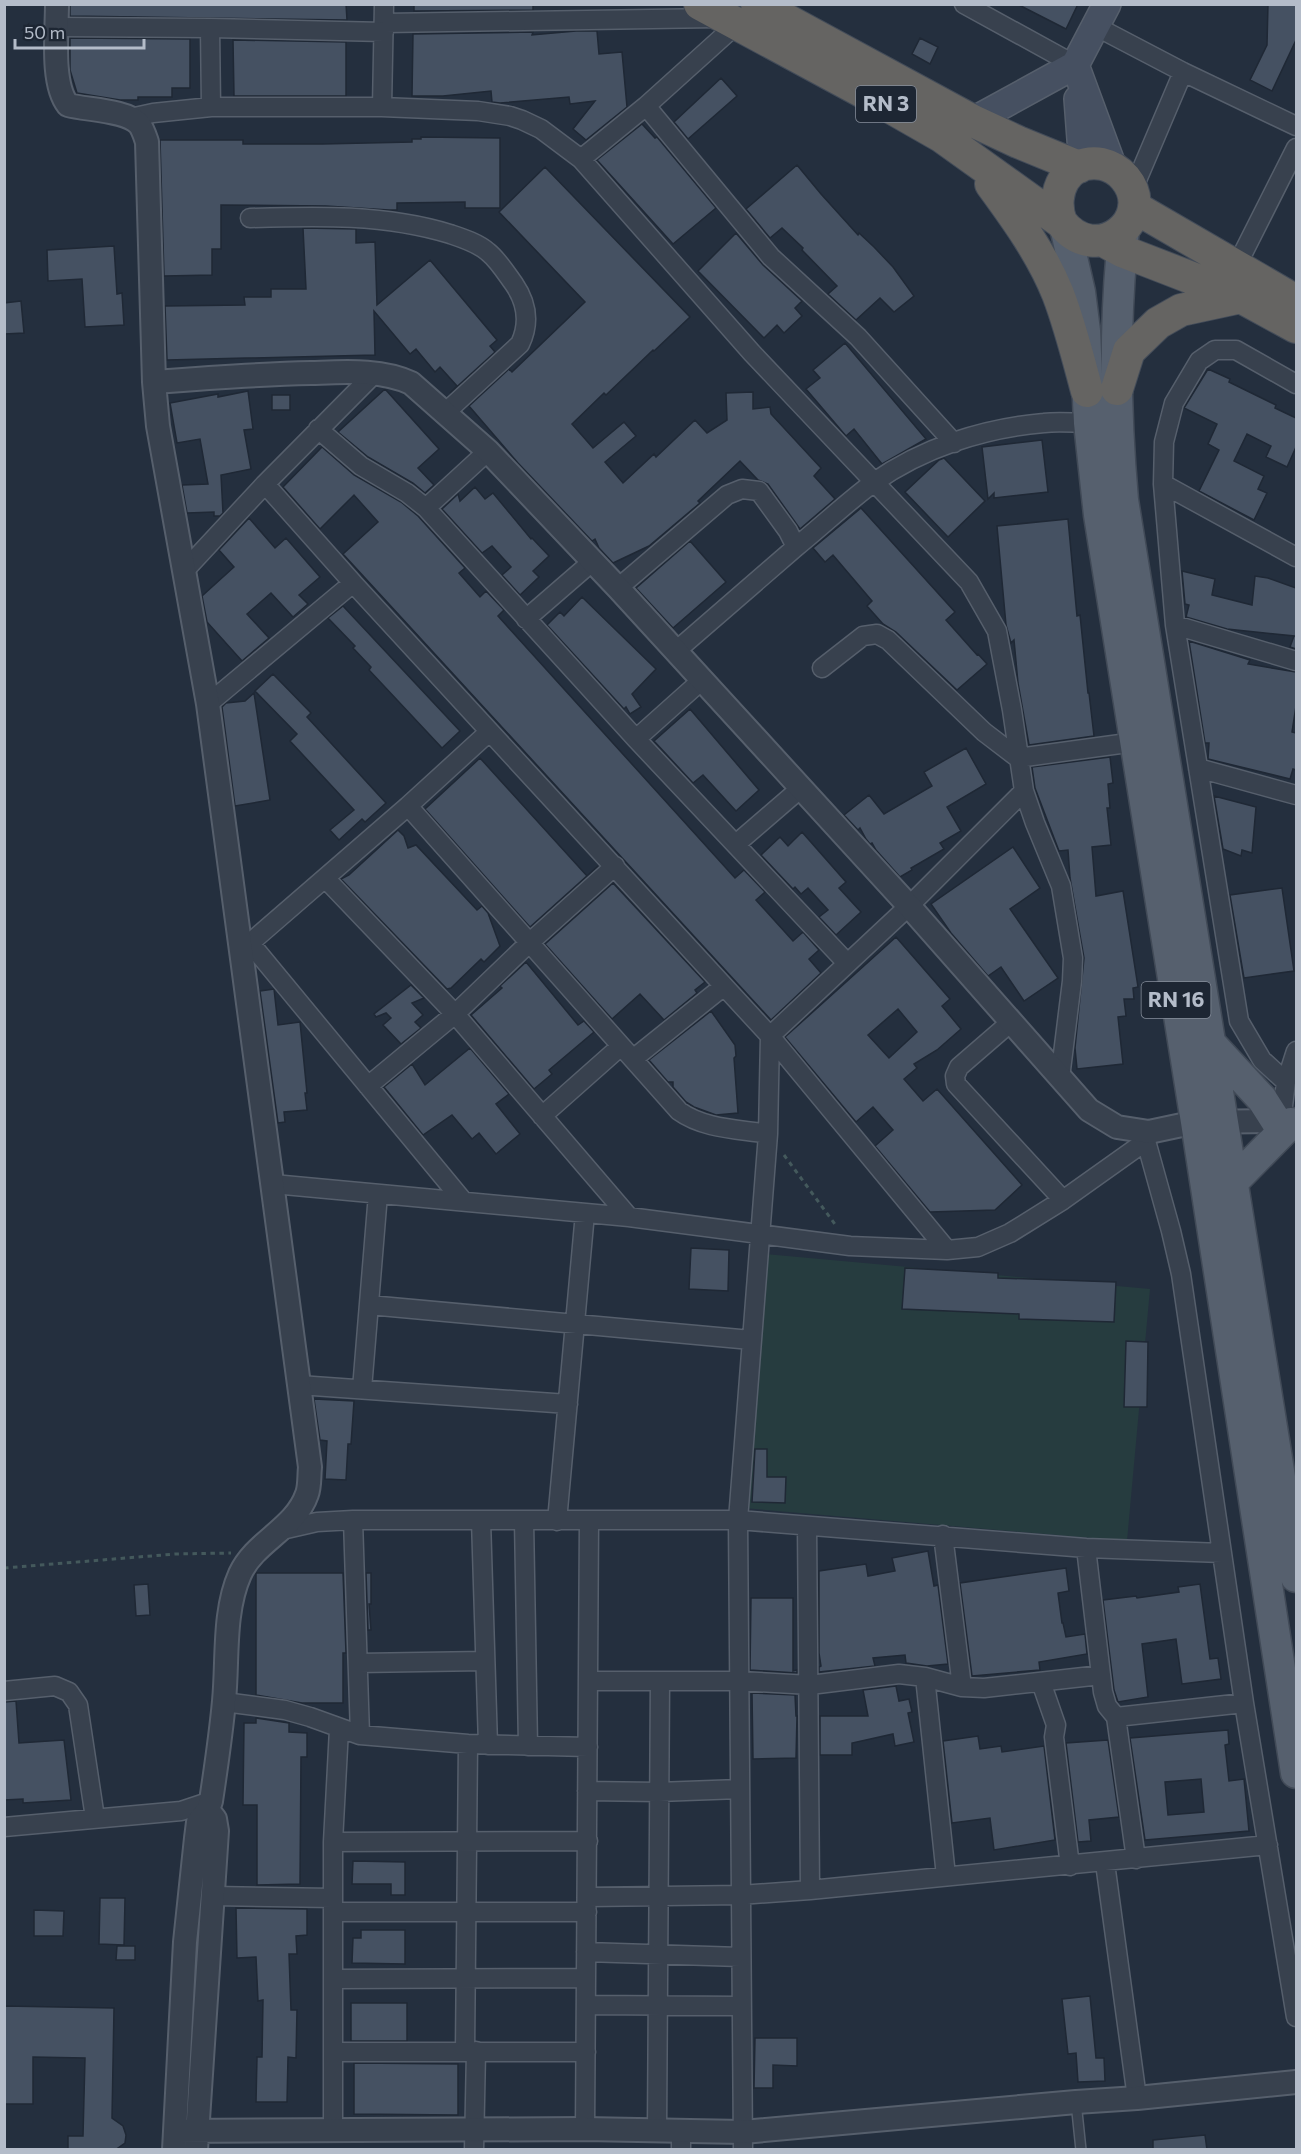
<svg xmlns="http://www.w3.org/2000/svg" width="1301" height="2154" viewBox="0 0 1301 2154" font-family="Commissioner,sans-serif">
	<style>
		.green { fill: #263c3f }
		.building { fill: #455162; stroke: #1f2835; stroke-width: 1.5; fill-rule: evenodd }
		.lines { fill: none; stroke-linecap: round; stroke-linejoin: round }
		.service-casing { stroke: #565f6c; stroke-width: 12 }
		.minor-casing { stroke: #565f6c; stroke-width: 21 }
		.tertiary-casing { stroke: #565f6c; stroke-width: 26 }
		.secondary-casing { stroke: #565f6c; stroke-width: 30 }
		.primary-casing { stroke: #414a57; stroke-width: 33 }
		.trunk-casing { stroke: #434c59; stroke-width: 34 }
		.path { stroke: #44595c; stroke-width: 3; stroke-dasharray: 4.5 4.5; stroke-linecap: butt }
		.service { stroke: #38414e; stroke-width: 9 }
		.minor { stroke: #38414e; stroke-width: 18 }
		.tertiary { stroke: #38414e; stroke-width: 22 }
		.secondary { stroke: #465061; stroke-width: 27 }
		.primary { stroke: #56606e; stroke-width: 30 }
		.trunk { stroke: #656462; stroke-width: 32 }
		.labels { text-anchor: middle; stroke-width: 4.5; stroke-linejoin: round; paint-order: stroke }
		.shield { fill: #1d2633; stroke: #878f9c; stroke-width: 1.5 }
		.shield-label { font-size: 21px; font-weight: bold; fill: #b4bcc9 }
	</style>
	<rect width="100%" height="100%" fill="#242f3e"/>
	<path class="green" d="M765,1254L1150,1289L1127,1541L743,1508Z"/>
	<path class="building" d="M70,4H346L347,20L70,16Z
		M414,4H533V10L414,11Z
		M1017,4H1078L1066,29Z
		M1268,4H1296V40L1272,91L1250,80L1267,45Z
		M576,31H597L599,54L622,52L627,107L586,140L573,129L595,101L570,104L569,97L500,103L492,102L491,91L443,96H412L413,34L533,32L532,35Z
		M70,38L190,39V88H172V97H138V100H120L77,93L70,70Z
		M920,38L938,47L930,64L912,54Z
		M233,40L346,42V96H234Z
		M721,78L737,96L688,139L674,122Z
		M642,124L655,138L657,137L716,208L673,244L597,160Z
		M421,137L500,138V208H465V202L397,203V210H389L326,206L221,205V249H212V275L164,276L160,140H243V144H322L412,142V139H421Z
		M797,165L821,194L858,235L859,233L874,247L893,267L914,296L894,312L880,298L856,320L828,294L837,286L802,250L803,248L782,228L770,238L746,209Z
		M545,167L690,317L654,351L653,350L606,395L604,393L572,424L593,448L624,422L636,436L605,462L623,483L654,454L656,457L695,420L707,433L727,420L726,393L753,392V409L770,407L771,414L821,468L814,476L835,499L800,529L768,484L758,480L740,461L698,501L700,503L649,546L613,563L599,548L595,539L592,541L518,463L469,406L509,369L512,372L585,302L499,212Z
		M303,228L356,229V243L375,242L377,305L430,260L497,340L490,346L495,352L450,393L457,386L440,367L435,372L416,349L410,354L374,311L375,355L167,360L165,306L245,305L244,297H271V289H306Z
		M736,233L763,265L802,301L795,308L802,316L784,333L777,325L764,338L698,271Z
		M114,246L117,294L122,293L124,325L85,327L82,279L48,281L47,250Z
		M21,301L24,333L4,334V303Z
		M845,343L926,439L882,464L854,429L846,436L806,389L820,378L813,370Z
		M1208,369L1230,379L1229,382L1276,405L1275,408L1296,418V447L1287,467L1266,457L1271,446L1247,434L1234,461L1264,476L1258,489L1267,493L1254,520L1199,491L1219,450L1208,444L1217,424L1184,408Z
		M385,389L439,449L418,468L434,485L425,493L413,483L368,457L338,432Z
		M248,391L253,429L244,430L251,469L221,475L223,513L220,516H214V512L187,513L182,485L208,484L200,439L177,443L170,403L218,394V397Z
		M272,395H290V410H272Z
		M1042,440L1048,492L994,498V493L988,499L982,447Z
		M322,447L354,475L401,502L418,516L465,568L459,573L480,597L486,591L504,610L498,616L735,878L744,870L765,892L756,900L793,941L803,932L819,950L809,959L821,973L771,1020L343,554L378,522L354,495L320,529L283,487Z
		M944,458L985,501L948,537L905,492L939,460Z
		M475,487L485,499L493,493L531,539L532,538L549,556L533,571L539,577L520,595L502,575L511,567L492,546L482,553L442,509L458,494L460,501Z
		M861,508L955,612L946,620L977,655L978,654L987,664L957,690L896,632L883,624L867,606L872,601L833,555L825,562L813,548Z
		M249,518L275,548L286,538L320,577L299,595L308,604L293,617L271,593L247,614L269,638L242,661L207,622L202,596L234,567L219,550Z
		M1068,519L1077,616L1080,615L1088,693H1089L1094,736L1029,745L1018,683L1014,640L1011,643L1006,625L997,526Z
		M690,541L726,582L673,628L636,588Z
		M1182,571L1215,579L1212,595L1252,605L1255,576L1268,578L1296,588V637L1295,636L1296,637V649L1290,647L1294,636L1227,629L1186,617L1189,605L1185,604Z
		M582,597L656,669L632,694L641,707L630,714L626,707L624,709L547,625L560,612L564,616Z
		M343,606L460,731L442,748L369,670L371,667L353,648L355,646L328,618Z
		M1189,641L1250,660L1248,664L1296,672V706L1292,732L1296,733V770L1293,769L1290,779L1208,759L1209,743H1205Z
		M273,674L311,713L307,717L386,803L365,822L362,819L339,840L330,830L354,810L290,741L297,734L255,691Z
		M254,693L270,800L235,806L222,707L226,703L245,701Z
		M690,709L759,790L736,811L703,775L693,783L654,741Z
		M966,748L986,784L947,807L961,831L940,843L944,849L911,868L912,870L900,877L876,850L872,843L870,844L866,839L860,828L858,830L844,815L869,795L884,814L932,786L924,772Z
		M1110,757L1113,783L1108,784L1110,808H1107L1111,845L1092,847L1096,896L1123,891L1138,987L1133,988L1134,999H1124L1126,1016L1118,1017L1123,1064L1077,1069L1075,1048L1084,958L1070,878L1068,850L1059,851L1035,788L1032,767Z
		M480,758L587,876L598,866L530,927L425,809Z
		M1214,796L1256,807L1252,853L1242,850L1241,856L1223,849Z
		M398,830L404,836L408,848L416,845L477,910L482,906L488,913L500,946L484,962L481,959L451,988L447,989L341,879L349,875Z
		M802,832L846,882L839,888L861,912L836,935L819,917L828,910L808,888L801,894L795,887L793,889L761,855L780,837L788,846Z
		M1013,847L1040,888L1010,909L1058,978L1024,1001L1001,967L988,976L951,933L931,904Z
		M613,883L705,982L695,990L697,993L664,1020L640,994L612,1019L545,944Z
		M1282,888L1294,971L1244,978L1230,895Z
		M896,937L950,999L942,1006L961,1029L937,1050L914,1064L917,1068L904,1079L923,1101L937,1089L1022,1185L995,1210L930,1212L875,1146L893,1130L873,1107L856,1122L785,1037ZM898,1009L917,1032L889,1058L868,1035Z
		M526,962L578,1025L584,1021L594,1032L549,1070L552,1074L534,1089L471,1015L502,988L500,986Z
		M411,985L424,998L412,1003L423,1015L415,1022L421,1028L401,1044L383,1025L391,1018L386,1013L376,1017L374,1014Z
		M274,989L278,1025L300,1022L307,1093H305L307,1110L284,1112L285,1122L278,1123L260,991Z
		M711,1011L735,1045L736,1056L734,1058L738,1113L716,1115L694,1107L686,1102L673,1087V1082H668L649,1060Z
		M470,1048L509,1094L496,1104L520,1134L496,1154L479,1133L472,1139L452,1115L423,1135L384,1087L412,1064L425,1085Z
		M691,1248L729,1250L728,1291L689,1289Z
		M905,1268L998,1273V1278L1116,1282L1114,1322L1019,1319V1314L902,1309Z
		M1126,1341L1148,1342L1147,1407H1124Z
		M314,1399L354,1401L351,1444H348L346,1480L325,1479L327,1441L320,1440Z
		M755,1449H767V1477H786L785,1503L752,1502Z
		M928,1551L934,1586L938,1585L948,1664L927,1666L906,1663L905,1655L873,1658L875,1666L819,1672V1667L821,1666L819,1653V1571L866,1564L868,1576L895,1571L892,1558Z
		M1066,1568L1069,1591L1058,1593L1062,1623H1063L1066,1637L1085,1634L1087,1654L1039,1662L1040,1670L972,1676L960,1583Z
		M256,1573H343L346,1653H343V1703H302L256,1695Z
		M366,1573H371V1604H369L371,1630H368Z
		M148,1584L150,1615L136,1616L134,1585Z
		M1200,1584L1210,1659L1218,1658L1221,1679L1182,1684L1176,1639L1142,1644L1148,1697L1118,1702L1114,1690L1103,1600L1136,1596L1137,1598L1179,1592L1178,1587Z
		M751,1598H793V1671L797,1670V1673L750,1670Z
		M896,1686L899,1701L909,1699L912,1712L908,1713L914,1742L895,1746L893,1734L852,1743V1755H820V1716H868L863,1690Z
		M752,1693L795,1695L796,1716H797L796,1758L753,1759Z
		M16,1701L19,1743L64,1740L71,1800L23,1803V1799L4,1800V1702Z
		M256,1718L289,1723V1732L307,1733V1757H301L300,1884L257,1885V1805H243L244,1723H256Z
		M1228,1730L1229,1744L1225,1745L1229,1781L1244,1779L1249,1831L1145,1840L1130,1738ZM1201,1779L1204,1812L1168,1815L1165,1782Z
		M978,1736L980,1749L1001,1746L1002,1752L1044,1746L1055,1840L994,1850L990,1818L952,1823L943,1741Z
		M1108,1740L1119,1817L1089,1820L1091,1841L1078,1842L1066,1743Z
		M353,1861L405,1862V1895H391V1884H352Z
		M100,1898H125L124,1945L99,1944Z
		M236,1908L307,1909V1935L296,1936L297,1954H289L291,2010H297L296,2058L288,2057L287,2102H256L257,2057H262L263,2000L258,2001L256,1957L237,1958Z
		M34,1910L64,1911L63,1936H34Z
		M361,1930H405V1964L352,1963L353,1938H361Z
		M117,1946H135V1960H116Z
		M1090,1996L1096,2058H1104L1105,2081L1078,2082L1076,2053L1068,2054L1062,1999Z
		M351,2003H407V2041H351Z
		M4,2006L114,2008L112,2118L123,2126L126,2135L125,2143L115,2150H68V2136H83L85,2058L33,2057V2104H4Z
		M755,2038H797V2066L773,2065V2088H754Z
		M354,2063L458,2064V2115L354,2114Z
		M1205,2135L1207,2150H1153V2140Z"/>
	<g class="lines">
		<defs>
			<path id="service" d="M1076,2102L1081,2150"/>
			<path id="minor" d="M964,4L1075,65
				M385,23L716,18
				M57,27L210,28L211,107
				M1097,27L1183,72L1296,126
				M210,28L384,32
				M646,106L771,257L858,337L954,443
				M382,107L384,4
				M130,118L153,113L211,107H382L478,111L510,116L522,120L541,129L581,159L752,353L969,582L997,631L1012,710L1024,791L1035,823L1061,886L1073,958L1072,981L1060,1078
				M581,159L646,106L737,24
				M1132,192L1183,72
				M250,218C318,216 385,214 450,234C462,238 478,243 488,252C498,260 506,273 514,284C527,303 530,323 520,344L446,412
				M1236,267L1296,148
				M318,429L361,466L407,493L426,508L636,739L847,963
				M1163,484L1296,557
				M426,508L488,451
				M796,547C822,526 846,503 873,483C922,448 984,428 1044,423C1059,421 1074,423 1089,423
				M185,570L265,484
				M353,583L265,484L374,374
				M618,588L727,495L742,489L759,491L788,531L796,547L676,651
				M526,619L593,561
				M1175,625L1296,661
				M822,668L863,636L877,634L888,640L984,732L1018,758L1135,742
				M208,704L353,583L770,1036L947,1250
				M636,739L702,680
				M1198,768L1296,795
				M408,806L679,1111C704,1129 738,1129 768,1134
				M736,844L801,788
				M325,878L455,1014L629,1217
				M250,943L464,1202
				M243,949L408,806L489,732
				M1011,1022L959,1067L955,1076L956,1084L1063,1200
				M633,1059L724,986
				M1286,1082L1262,1060L1239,1021L1175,625L1163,484L1164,442L1174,403L1199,361L1215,350H1236L1296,384
				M368,1086L455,1014L529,943L615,866
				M542,1116L621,1046
				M1281,1122L1286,1082L1296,1051
				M1149,1132L1146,1141L1171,1231L1181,1274L1244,1703L1296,2017
				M273,1184L629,1217L850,1246L947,1250L978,1247L1010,1233L1063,1200L1146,1141
				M369,1305L751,1340
				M299,1385L568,1404
				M362,1389L378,1194
				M353,1520L360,1735
				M481,1520L488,1745
				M524,1520L528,1746
				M557,1521L585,1213
				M807,1526L810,1890C963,1874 1116,1861 1268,1845
				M282,1530L317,1522L353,1520H738L1086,1548L1222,1553
				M1086,1548L1103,1692L1107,1706L1116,1717L1136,1859
				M359,1663L484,1661
				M925,1677L946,1876
				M588,1681H740L810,1685L899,1674L925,1677L962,1687L943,1535
				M1041,1682L1056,1725L1054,1737L1070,1866
				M962,1687L984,1688L1101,1675
				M4,1691L55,1686L69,1692L78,1705L95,1818
				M224,1702L285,1710L310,1717L360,1735L468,1744L588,1747
				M1116,1717L1244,1703
				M587,1791L658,1792L740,1789
				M4,1827L181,1811L211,1801
				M333,1842L588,1841
				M1105,1863L1137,2098
				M213,1896L333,1898
				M588,1897L740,1895L810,1890
				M333,1912H587
				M586,1952L740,1957
				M334,1979L586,1978
				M587,2005L741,2006
				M465,2051L468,1744
				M333,2052H586
				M585,2129L589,1521
				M333,2130V1842L339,1729
				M657,2130L660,1681
				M474,2150L476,2051
				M681,2150V2131
				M743,2150L738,1520L768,1134L770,1036L909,906L1024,791"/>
			<path id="tertiary" d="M57,4C57,32 51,84 68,105C87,110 126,110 139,124C143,129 145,136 147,142L154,382L158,426L208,704L310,1467C309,1476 310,1486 307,1494C295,1529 255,1541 240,1574C223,1612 228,1660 224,1701C221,1734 216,1768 211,1801L208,1810L198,1822L196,1838L185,1942L174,2150
				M154,382C206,378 258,374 311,373C344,372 381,369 411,383L488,451L618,588L909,906L1089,1110L1117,1127L1149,1132L1196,1122L1276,1121L1289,1123
				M175,2131L585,2129L743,2132L1076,2102L1137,2098L1296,2082
				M196,2150L217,1831L215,1819L208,1810"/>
			<path id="secondary" d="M1075,65L1113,168
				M1078,99L1083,166
				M973,121L1075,65L1107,4"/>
			<path id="primary" d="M1065,227L1080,292L1085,331L1089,423L1099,515L1196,1122L1296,1773
				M1124,229C1114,319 1115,410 1123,500L1296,1577
				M1212,1045L1262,1099L1276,1121
				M1234,1181L1291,1123"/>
			<path id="trunk" d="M700,4L878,100L941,136L1061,222C1097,269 1158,218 1125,178C1119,171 1111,166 1102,164C1066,158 1050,193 1061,222
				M757,4L973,121L1018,142L1079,167
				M991,184C1016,218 1042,254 1058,294C1070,325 1078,358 1087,391
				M1134,207L1296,301
				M1104,241L1122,251L1241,297L1296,327
				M1117,389L1129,351L1158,323L1181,310L1241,297"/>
		</defs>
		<use href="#service" class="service-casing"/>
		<use href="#minor" class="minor-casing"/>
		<use href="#tertiary" class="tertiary-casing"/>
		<use href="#secondary" class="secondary-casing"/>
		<use href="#primary" class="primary-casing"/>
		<use href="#trunk" class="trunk-casing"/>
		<path class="path" d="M784,1155L837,1227
			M4,1568L175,1554L231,1553"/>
		<use href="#service" class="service"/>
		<use href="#minor" class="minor"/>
		<use href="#tertiary" class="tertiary"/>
		<use href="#secondary" class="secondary"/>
		<use href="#primary" class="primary"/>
		<use href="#trunk" class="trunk"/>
	</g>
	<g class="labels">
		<g class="shield">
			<rect x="856" y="86" width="60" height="36" rx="4.5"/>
			<rect x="1141.5" y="982" width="69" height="36" rx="4.5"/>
		</g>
		<g class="shield-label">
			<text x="886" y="111">RN 3</text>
			<text x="1176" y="1007">RN 16</text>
		</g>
	</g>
	<rect width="1301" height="2154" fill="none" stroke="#b4bcc9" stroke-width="12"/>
	<path d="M15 39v9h129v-9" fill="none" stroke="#b4bcc9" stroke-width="3"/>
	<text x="24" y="39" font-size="18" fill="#b4bcc9" stroke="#1d2633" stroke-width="4.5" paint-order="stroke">50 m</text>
</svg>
